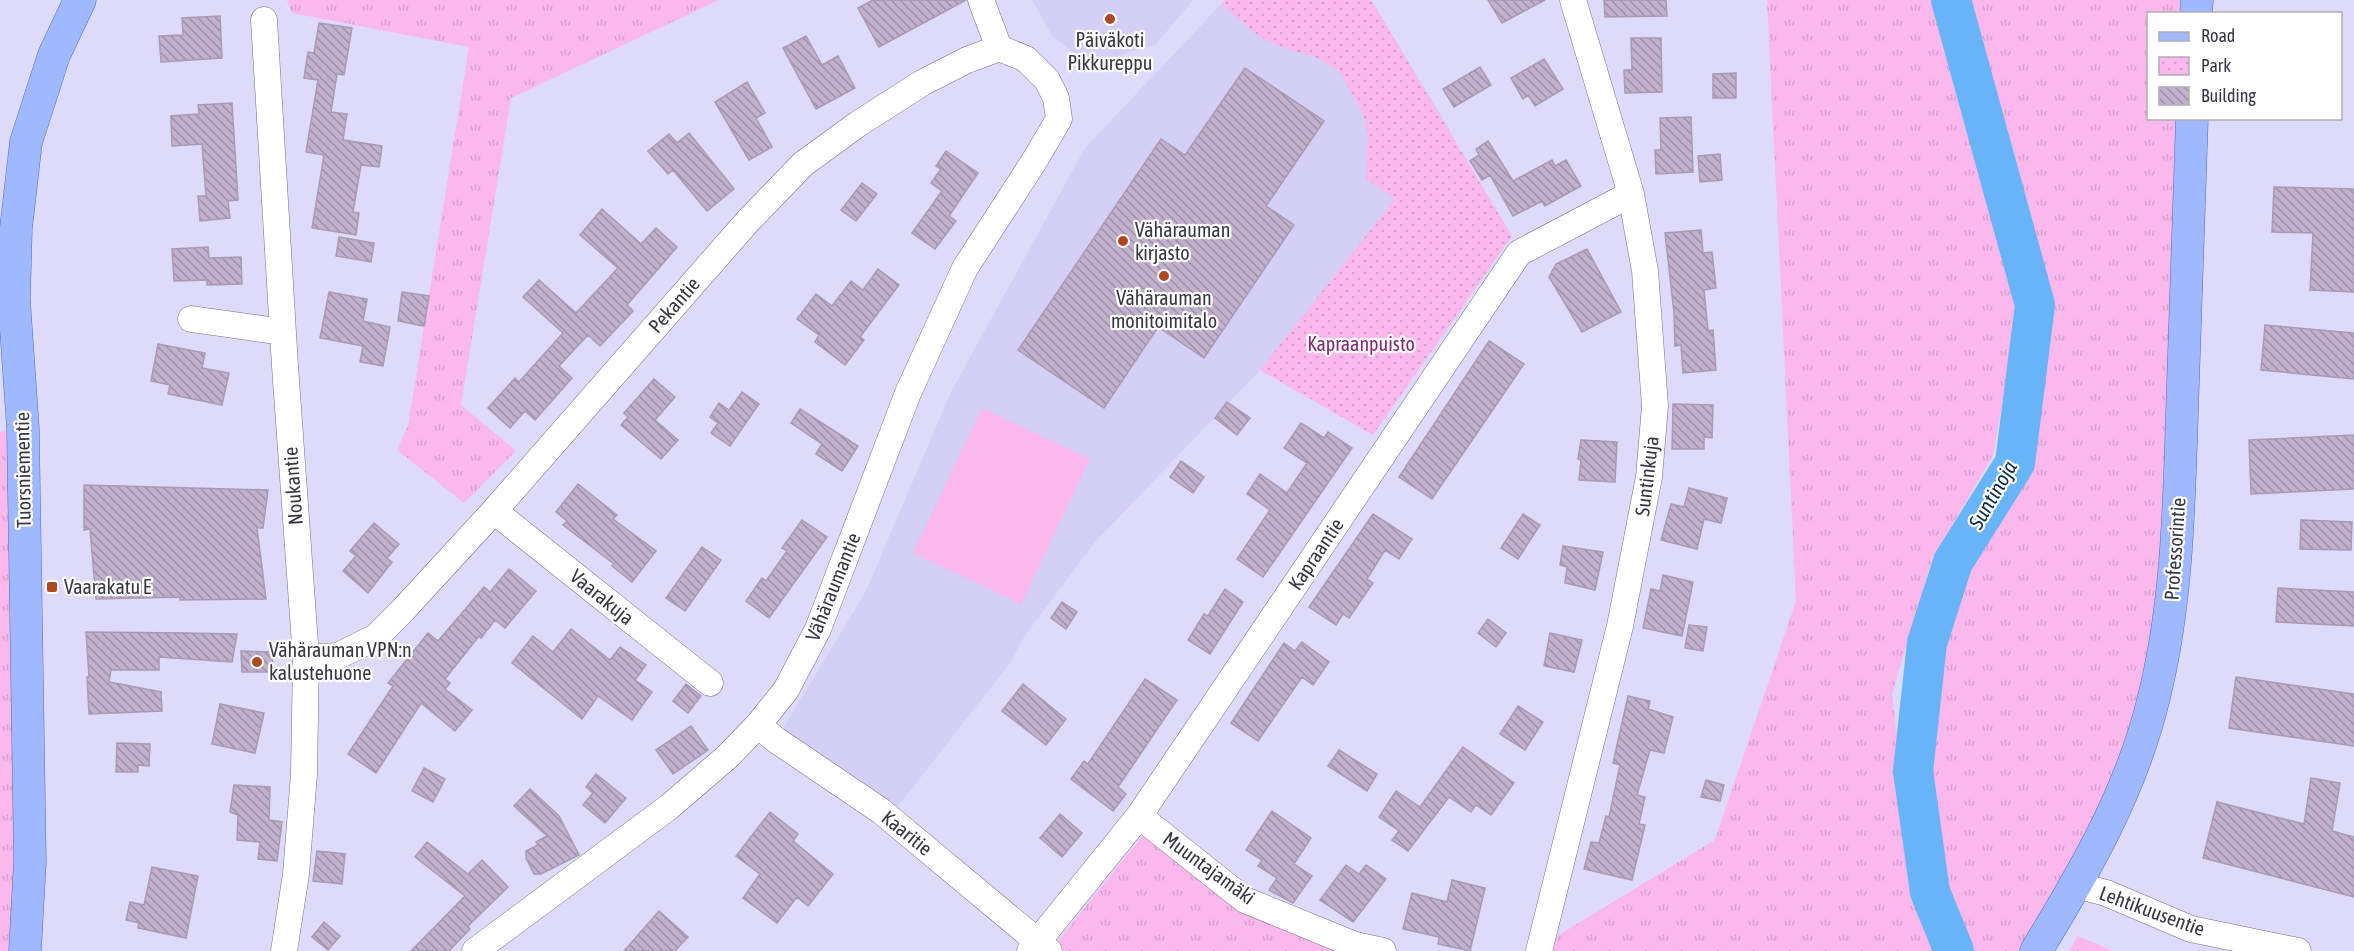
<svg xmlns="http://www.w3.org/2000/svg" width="2354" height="951" viewBox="0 0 2354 951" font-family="'Asap Condensed',sans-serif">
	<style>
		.built { fill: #d3cff5 }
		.grass { fill: url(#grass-tufts) }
		.park { fill: url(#park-dots) }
		.pitch { fill: #fab8ed }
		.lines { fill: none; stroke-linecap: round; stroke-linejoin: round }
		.river { stroke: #67b5f6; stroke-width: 40 }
		.building { fill: url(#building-back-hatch); stroke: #a99ab4; stroke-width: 1.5 }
		.minor-casing { stroke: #726f8a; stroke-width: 27 }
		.major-casing { stroke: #526bbc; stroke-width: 33 }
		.minor { stroke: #fff; stroke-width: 26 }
		.major { stroke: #a0b8fe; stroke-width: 32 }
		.poi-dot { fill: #ae4821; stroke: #fff; stroke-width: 2 }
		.labels { text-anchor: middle; stroke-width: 4.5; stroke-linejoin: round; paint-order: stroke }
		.poi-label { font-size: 20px; fill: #373642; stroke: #fff; text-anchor: start }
		.street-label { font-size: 20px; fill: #373642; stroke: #fff }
		.park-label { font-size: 20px; fill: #812975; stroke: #fff }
		.water-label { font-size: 21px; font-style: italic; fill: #0c2d47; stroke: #fff }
	</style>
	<defs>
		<pattern id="grass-tufts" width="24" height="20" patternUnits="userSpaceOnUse" patternTransform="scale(1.5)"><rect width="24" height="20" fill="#fab8ed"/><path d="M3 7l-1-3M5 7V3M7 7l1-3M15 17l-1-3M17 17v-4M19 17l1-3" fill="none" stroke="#d79fcc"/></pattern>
		<pattern id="park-dots" width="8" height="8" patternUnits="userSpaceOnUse" patternTransform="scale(1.5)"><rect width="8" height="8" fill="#fab8ed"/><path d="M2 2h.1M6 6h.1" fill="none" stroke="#d79fcc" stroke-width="1.8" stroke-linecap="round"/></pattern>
		<pattern id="building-back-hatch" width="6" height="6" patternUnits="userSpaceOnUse" patternTransform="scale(1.5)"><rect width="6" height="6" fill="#c1b1cc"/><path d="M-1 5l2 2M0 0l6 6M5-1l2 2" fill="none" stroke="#9e91a7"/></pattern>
	</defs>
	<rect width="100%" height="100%" fill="#dddbf9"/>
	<path class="built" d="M1032,0H1193L1155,45L1111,58L1078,56L1053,37Z
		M1225,0H1371L1450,130L1260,370L1095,542L1024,637L1010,663L889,818L776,740L866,591L951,392L1085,148Z"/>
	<path class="grass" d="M287,0H719L511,98L461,405L516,451L464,503L397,450L408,426L469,47L292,13Z
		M1767,0H1941L2019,309L1993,455L1932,559L1892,694L1914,879L1944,951H1553L1557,936L1715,840L1796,601Z
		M1951,0H2192L2193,13L2148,14V118L2192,119L2154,698L2036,951H1959L1913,771L1927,643L1953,562L2015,463L2035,305Z
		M23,429L19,951H0V432Z
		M1151,825L1346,951H1050Z
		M2078,936L2113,951H2069Z"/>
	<path class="park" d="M1225,0H1371L1512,236L1373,435L1260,370L1395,199L1366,179L1368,138L1364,116L1340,72L1315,57L1275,45L1257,35L1221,4Z"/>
	<path class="pitch" d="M982,408L1090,459L1021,604L913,553Z"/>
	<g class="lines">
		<path class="river" d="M1951,0L2035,305L2015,463L1953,562L1927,643L1913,771L1930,892L1954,951"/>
	</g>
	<path class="building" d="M873,0H966L879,47L858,8Z
		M1488,0H1545L1502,23Z
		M1604,0H1666L1667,16L1605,17Z
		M220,16L222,58L161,62L159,36L183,35L182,18Z
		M319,23L352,28L344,75L337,74L331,112L347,114L343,140L382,146L379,167L361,165L353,212L359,213L356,235L312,228L324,155L306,152L318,80L304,78L308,52L314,53Z
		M806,36L822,65L838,56L855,88L816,109L783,48Z
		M1631,38H1661L1662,92L1625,93L1624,70H1632Z
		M1544,59L1563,89L1535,106L1528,95L1523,99L1511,78Z
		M1480,67L1491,85L1454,107L1443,89Z
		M1245,68L1324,121L1266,206L1294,225L1204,358L1158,327L1104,408L1018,350L1161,139L1185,155Z
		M1736,73V98H1713V74Z
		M747,82L765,113L756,118L772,147L749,160L715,102Z
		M232,103L238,200L228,201L230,218L200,221L198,196H206L202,144L172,146L171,116L199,114L198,105Z
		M1691,117L1693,172L1656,174L1655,150H1661L1660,118Z
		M689,133L734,189L707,211L673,170L668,174L648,151L669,134L677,143Z
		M1488,141L1513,181L1552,160L1555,166L1566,160L1581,186L1545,206L1542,201L1513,216L1490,175L1482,180L1470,161L1479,155L1476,149Z
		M946,151L978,173L949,216L956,221L935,249L912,233L942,191L931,183L941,169L936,166Z
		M1720,154L1722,180L1700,182L1698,156Z
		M862,183L877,194L856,221L841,210Z
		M2274,187L2354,189V292L2310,290L2313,233L2272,232Z
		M602,209L641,244L656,228L677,247L627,305L633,311L600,346L588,335L559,366L572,378L535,420L525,411L510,428L488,408L515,378L519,382L563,333L523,297L539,280L576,313L618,268L580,235Z
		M1701,230L1703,253L1712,252L1716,288L1704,290L1708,331L1713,330L1716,370L1683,373L1681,345L1675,346L1674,313L1665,233Z
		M339,237L374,243L371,262L336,256Z
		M208,247L209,258L241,257L242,284L207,285V280L174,281L172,249Z
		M1587,249L1621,312L1582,332L1549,277L1556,264Z
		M878,269L899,285L860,337L864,340L845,365L815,342L819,335L797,319L816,294L832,306L851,281L863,290Z
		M329,292L367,299L363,321L390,327L383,366L360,362L363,346L320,338Z
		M402,292L429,296L424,326L398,321Z
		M2265,325L2354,333V379L2261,370Z
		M1489,341L1524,364L1432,499L1399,477Z
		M158,344L205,353L202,368L229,373L222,405L168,394L170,385L151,381Z
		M654,379L675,397L655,420L678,440L661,459L621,425L628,417L624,413Z
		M742,392L759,404L730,446L711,433L718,423L710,417L719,403L729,410Z
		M1227,402L1250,418L1237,435L1215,418Z
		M1673,404L1713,405L1712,438L1704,437V449H1672Z
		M800,409L858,446L842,471L816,454L822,444L791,423Z
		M1301,423L1324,438L1328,432L1352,448L1263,577L1237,559L1270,510L1247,494L1260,474L1287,493L1307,463L1284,448Z
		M2354,435V489L2251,494L2249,440Z
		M1581,440L1617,442L1615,482L1579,480L1581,460L1578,459Z
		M1181,461L1204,477L1193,493L1170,477Z
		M578,484L617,515L613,519L656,551L632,582L612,566L614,564L563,525L567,521L556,512Z
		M84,485L268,490L263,528H257L266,599L180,600V597L96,599L90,529L84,530Z
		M1689,488L1727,498L1721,523L1704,519L1697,549L1661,540L1671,504L1684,507Z
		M1373,514L1412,539L1399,559L1385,550L1367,579L1373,583L1349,618L1343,614L1336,625L1309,607Z
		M1523,514L1540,525L1518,559L1501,548Z
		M802,520L827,537L769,618L746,601L762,578L766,581L787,551L782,548Z
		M2301,520L2352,522L2351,550L2300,549Z
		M374,523L399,544L387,558L392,562L368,593L343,571L356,556L350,551Z
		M1563,546L1603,552L1595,590L1565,583L1567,567L1560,565Z
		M702,547L721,560L685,611L666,598Z
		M509,569L536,591L505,628L495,620L481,638L479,636L445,679L450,683L445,689L472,710L455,731L421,703L376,773L348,754L393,686L388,683L428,633L438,641L484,587L490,592Z
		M1663,575L1693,582L1682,636L1643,628L1651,589L1660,591Z
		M2278,588L2354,592V626L2276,622Z
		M1225,589L1243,602L1210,654L1188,640L1204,614L1208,616Z
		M1062,602L1077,612L1066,629L1051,618Z
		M1488,619L1506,633L1496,647L1478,633Z
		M1689,625L1707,627L1703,651L1685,648Z
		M571,629L610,660L620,647L646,665L635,680L652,692L632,720L598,696L582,719L512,663L533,636L553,652Z
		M86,632L187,633L237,634L232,662L159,657V670H111L109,682L161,692L162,711L89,714L87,677H89Z
		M1550,633L1582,640L1574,672L1544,666Z
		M1302,642L1329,662L1313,685L1302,677L1258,741L1231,723L1284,643L1295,651Z
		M241,651L272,652L273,672H242Z
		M2236,677L2354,694V746L2229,728Z
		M1145,679L1177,700L1118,787L1126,794L1113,811L1071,779L1084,761L1088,764Z
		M686,684L701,696L688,713L673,701Z
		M1023,684L1066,719L1046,745L1002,711Z
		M1628,696L1650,701L1648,709L1673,717L1664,753L1650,750L1637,795L1645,797L1639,824L1645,825L1632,880L1584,869L1591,842L1599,843L1606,816L1609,817L1620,765L1613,763Z
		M220,704L264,713L255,753L212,744Z
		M1518,706L1543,722L1525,750L1500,734Z
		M691,726L708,750L673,774L656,750Z
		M117,743L150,744L149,766L138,765V772H116Z
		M1463,747L1514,783L1491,815L1476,805L1471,812L1449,797L1408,851L1392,840L1399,831L1379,817L1396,791L1420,807Z
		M1339,750L1377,774L1367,791L1328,766Z
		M424,768L445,779L433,802L412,791Z
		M596,774L626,798L605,823L583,805L593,793L586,787Z
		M2311,778L2340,783L2332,831L2354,837V897L2203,858L2217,802L2304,824Z
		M1706,780L1724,785L1720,801L1701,797Z
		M234,785L270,787L269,820L282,822L277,861L258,859L260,842L237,840L238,815L230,812Z
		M530,789L559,816L579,855L541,874H534L526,858V851L538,845L536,842L547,836L514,806Z
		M1272,811L1311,838L1294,864L1312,876L1293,903L1269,890L1277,878L1258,866L1262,860L1246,850Z
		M770,812L798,834L793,841L833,874L808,906L797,897L777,923L743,898L760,874L736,856Z
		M1060,814L1082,833L1062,857L1040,838Z
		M427,842L468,874L482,860L508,887L468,926L470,929L449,951H411L465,896L415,857Z
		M317,851L345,854L342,884L313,881Z
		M1346,865L1359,874L1366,865L1386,879L1353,922L1320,900Z
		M152,867L198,876L186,938L138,928L139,923L126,920L130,902L144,905Z
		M1452,880L1485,888L1470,951L1438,944L1439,937L1403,929L1412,893L1447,902Z
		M659,911L688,937L675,951H624Z
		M324,922L340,936L328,950L312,937Z"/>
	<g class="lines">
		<defs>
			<path id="minor" d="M981,0L999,48
				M264,20L285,366L306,658L304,774L296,874L284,951
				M191,319L283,332
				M494,511L710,683
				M306,658L338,656L376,637L403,610L494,511L747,222L803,164L858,124L922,83L967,60L999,48L1026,59L1047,80L1056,98L1059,119L1033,163L965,268L908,393L818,629L786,690L758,725L727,757L669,807L475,951
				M758,725L776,740L881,811L1049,951
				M1139,816L1245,900L1355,945L1383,951
				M2076,885L2106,893L2191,929L2298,951
				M1030,951L1139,816L1519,253L1631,194
				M1539,951L1620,626L1649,477L1655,406L1645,271L1631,194L1573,0"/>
			<path id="major" d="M2196,14L2197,0
				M25,951L30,861L23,429L14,300L16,228L26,142L54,55L80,0
				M2036,951C2085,871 2132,790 2154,697C2177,605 2179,508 2182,413C2185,315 2189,217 2192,118"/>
		</defs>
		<use href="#minor" class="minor-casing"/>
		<use href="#major" class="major-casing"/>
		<use href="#minor" class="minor"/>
		<use href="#major" class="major"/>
	</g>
	<g class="poi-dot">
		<circle cx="1110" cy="19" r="6"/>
		<circle cx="1123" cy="241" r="6"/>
		<circle cx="1164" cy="276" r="6"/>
		<rect x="46" y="581" width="12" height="12" rx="3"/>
		<circle cx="257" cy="662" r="6"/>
	</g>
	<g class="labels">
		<g class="poi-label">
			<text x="1110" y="47" text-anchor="middle">Päiväkoti<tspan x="1110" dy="23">Pikkureppu</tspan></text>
			<text x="1135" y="237">Vähärauman<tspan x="1135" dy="23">kirjasto</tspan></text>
			<text x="1164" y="305" text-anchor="middle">Vähärauman<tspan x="1164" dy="23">monitoimitalo</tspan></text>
			<text x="64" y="594">Vaarakatu E</text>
			<text x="269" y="657">Vähärauman VPN:n<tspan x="269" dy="23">kalustehuone</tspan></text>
		</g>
		<g class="street-label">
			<text transform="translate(674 305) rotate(-49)" y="7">Pekantie</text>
			<text transform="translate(23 470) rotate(-91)" y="7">Tuorsniementie</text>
			<text transform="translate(1647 476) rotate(-83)" y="7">Suntinkuja</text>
			<text transform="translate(293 486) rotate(-94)" y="7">Noukantie</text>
			<text transform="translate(2175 549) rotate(-86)" y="7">Professorintie</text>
			<text transform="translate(1316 554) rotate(-56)" y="7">Kapraantie</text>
			<text transform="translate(833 587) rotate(-68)" y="7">Vähäraumantie</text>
			<text transform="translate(602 597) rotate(39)" y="7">Vaarakuja</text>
			<text transform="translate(907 833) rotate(39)" y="7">Kaaritie</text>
			<text transform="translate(1209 868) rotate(36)" y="7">Muuntajamäki</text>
			<text transform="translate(2152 911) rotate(20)" y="7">Lehtikuusentie</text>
		</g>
		<g class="park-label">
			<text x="1361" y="351">Kapraanpuisto</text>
		</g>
		<g class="water-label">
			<text transform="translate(1993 495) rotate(-60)" y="7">Suntinoja</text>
		</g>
	</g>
	<rect x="2147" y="12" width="195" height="108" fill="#ffffff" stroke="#afafb3" stroke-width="1.5"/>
	<rect x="2159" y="32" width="30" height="9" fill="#a0b8fe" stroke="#afafb3" stroke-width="1.5"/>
	<text x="2201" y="42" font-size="18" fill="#373642">Road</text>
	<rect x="2159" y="57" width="30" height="18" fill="url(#park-dots)" stroke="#afafb3" stroke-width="1.5"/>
	<text x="2201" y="72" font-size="18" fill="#373642">Park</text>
	<rect x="2159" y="87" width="30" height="18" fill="url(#building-back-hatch)" stroke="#afafb3" stroke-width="1.5"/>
	<text x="2201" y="102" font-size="18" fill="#373642">Building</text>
</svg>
